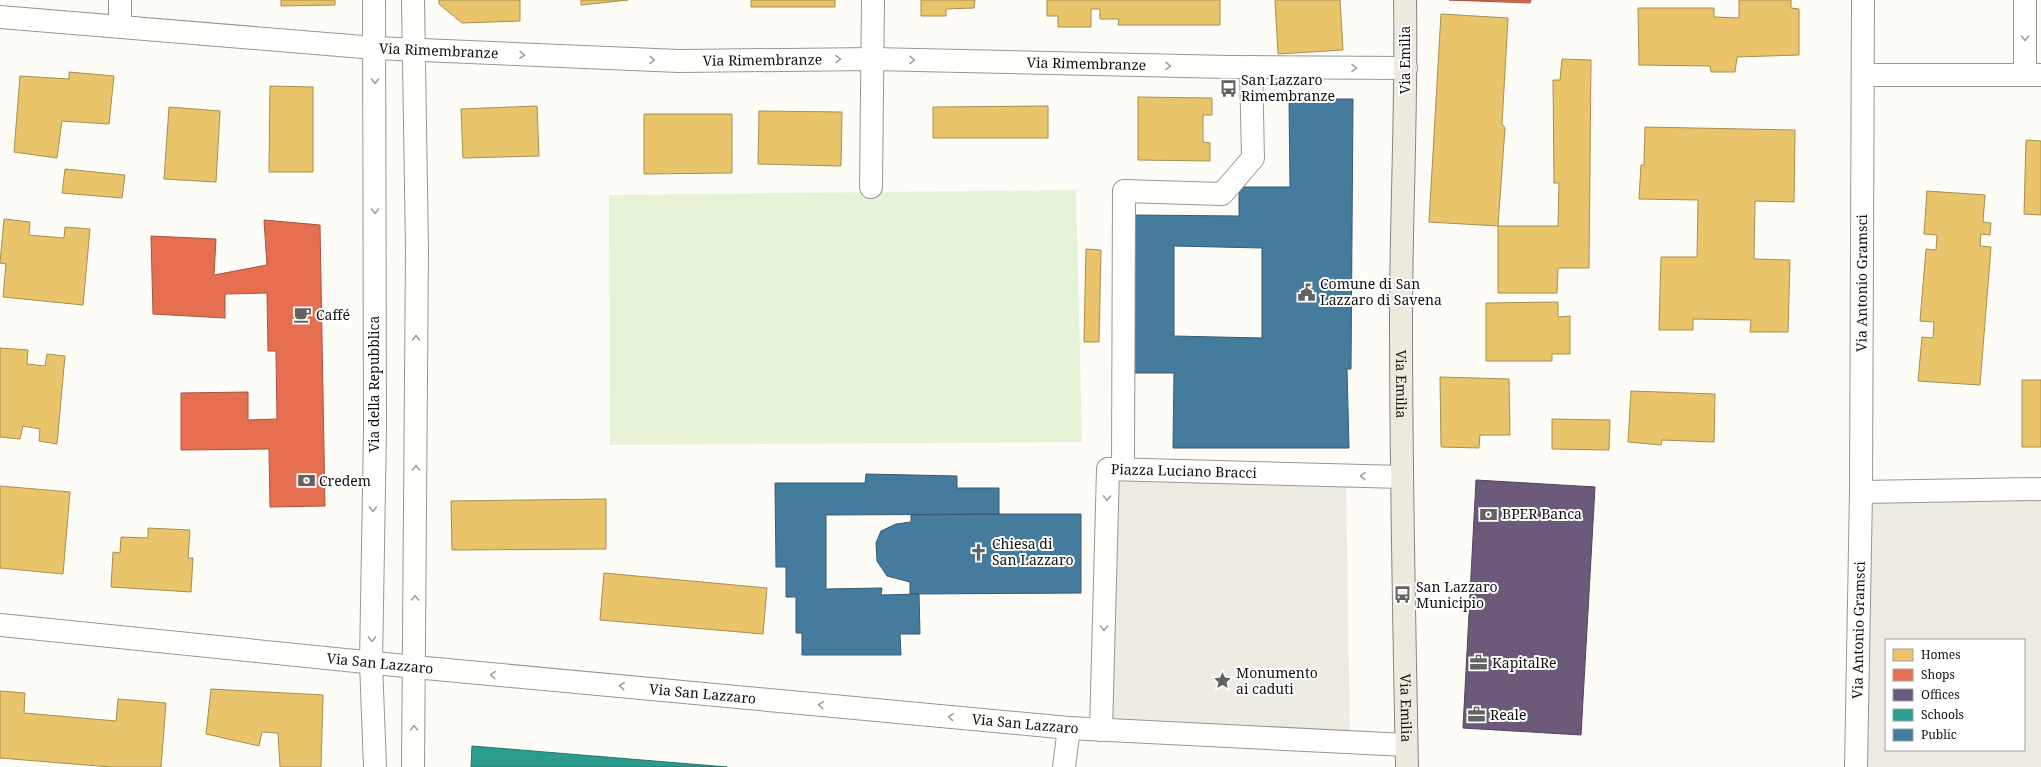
<svg xmlns="http://www.w3.org/2000/svg" width="2041" height="767" viewBox="0 0 2041 767" font-family="'Noto Serif',serif">
	<style>
		.green { fill: #e7f3d7 }
		.plaza { fill: #edebe2; fill-rule: evenodd }
		.homes { fill: #e9c46a; stroke: #a88e4f }
		.shops { fill: #e76f51; stroke: #a7533e }
		.offices { fill: #6d597a; stroke: #51435a }
		.schools { fill: #2a9d8f; stroke: #227369 }
		.public { fill: #457b9d; stroke: #355b73; fill-rule: evenodd }
		.lines { fill: none; stroke-linecap: round; stroke-linejoin: round }
		.minor-casing { stroke: #979795; stroke-width: 24 }
		.major-casing { stroke: #858482; stroke-width: 24 }
		.minor { stroke: #fffffe; stroke-width: 22 }
		.major { stroke: #ede9dc; stroke-width: 22 }
		.oneway { stroke: #a0a09f }
		.labels { text-anchor: middle; stroke-width: 4; stroke-linejoin: round; paint-order: stroke }
		.street-label { font-size: 14px; fill: #111; stroke: #fff }
		.poi-label { font-size: 14px; fill: #111; stroke: #fff; text-anchor: start }
	</style>
	<rect width="100%" height="100%" fill="#fdfcf7"/>
	<path class="green" d="M1076,190L1082,442L610,445L609,195Z"/>
	<path class="plaza" d="M1108,469L1346,476L1350,743L1101,730Z
		M2041,489V767H1859L1861,492ZM1886,640H2024V750H1886Z"/>
	<path class="homes" d="M281,0H335V5L281,6Z
		M439,0H520V21L462,23L439,4Z
		M581,0H628L581,5Z
		M751,0H835V7H751Z
		M921,0H975L974,8L946,9V16H921Z
		M1047,0H1220V25H1118L1119,19H1100V9H1091V27H1058V16H1047Z
		M1275,0H1340L1343,50L1278,54Z
		M1739,0H1791V8L1799,9V55L1737,57L1735,72H1711L1710,66L1639,65L1638,8H1714V17L1739,18Z
		M1441,14L1508,18L1502,124L1505,128L1498,226L1429,222Z
		M1562,59L1591,60L1589,268H1558L1557,293H1498V226H1558L1559,183H1554L1553,80H1560Z
		M69,72L114,76L109,124L62,121L57,158L14,152L20,76L69,79Z
		M270,86L313,87V172H269Z
		M1138,97L1212,98V115H1203V142L1210,143V161L1138,160Z
		M537,106L539,156L463,158L461,109Z
		M1048,106V138H933V107Z
		M169,107L220,111L216,182L164,179Z
		M759,111L842,112L841,166L758,164Z
		M644,114H732V173L644,174Z
		M1645,127L1795,130L1794,202L1755,201L1754,259L1790,260L1788,332H1750L1751,320L1693,319V330H1659L1661,257H1697L1698,200L1639,199L1641,165H1644Z
		M2026,140L2041,141V215L2024,214Z
		M65,169L125,175L122,198L62,193Z
		M1927,191L1985,195L1983,222L1991,223L1990,235L1981,234L1980,246L1991,247L1980,385L1918,381L1922,337L1933,338L1934,322L1920,321L1926,249L1936,250L1937,235L1924,234Z
		M4,219L30,222L29,235L64,238L65,227L90,229L83,305L3,297L6,264L0,263Z
		M1086,249L1101,250L1099,342H1084Z
		M1558,302V317L1570,316V354H1552V361H1486V303Z
		M0,348L28,350L27,364L45,366L47,354L65,356L57,444L39,441L40,429L23,426L20,439L0,437Z
		M1440,377L1509,379L1510,435H1480L1479,448L1441,447Z
		M2022,380H2041V447H2022Z
		M1631,391L1715,394L1714,442L1662,440L1661,445L1628,442Z
		M1552,419L1610,420L1609,450L1552,449Z
		M0,486L70,492L63,574L0,568Z
		M606,499V549L452,550L451,501Z
		M148,528L190,530L188,558H193L191,592L111,587L113,552L120,553L121,537L148,538Z
		M604,573L767,588L763,634L600,620Z
		M211,689L323,695L321,767H280L278,733L262,732L259,746L206,734Z
		M0,691L25,693L24,713L116,721L118,699L166,703L161,767H111L0,758Z"/>
	<path class="shops" d="M1449,0H1531L1530,3Z
		M264,220L320,225L325,506L270,507L269,449L181,450V393L248,392V420L277,419L276,351H268L267,293L225,294V318L153,314L151,236L216,239L214,275L267,265Z"/>
	<path class="offices" d="M1476,480L1595,487L1581,735L1463,728Z"/>
	<path class="schools" d="M472,746L727,767H471Z"/>
	<path class="public" d="M1289,99H1353L1351,369H1347L1349,448H1173L1174,373H1133V215L1239,216V187H1290ZM1174,246L1262,248V338L1174,336Z
		M866,474L957,476V488H999V514L826,515V589L882,588L881,595L919,594L920,634H900L901,655H802V633H796V597H786V567H776L775,483H865Z
		M999,514H1081V593L910,594V582L887,576L877,561L876,543L881,531L896,524L911,522V515Z"/>
	<g class="lines">
		<defs>
			<g id="minor">
				<path d="M374,0L375,429L371,663L375,767"/>
				<path d="M413,0L417,249L413,767"/>
				<path id="s1" d="M0,17L375,48L679,61L873,59L1229,67L1406,68"/>
				<path d="M120,26V0"/>
				<path d="M1863,75H2041"/>
				<path d="M2025,75V0"/>
				<path d="M871,187L873,0"/>
				<path d="M1123,469L1124,191L1222,194L1253,158L1251,67"/>
				<path d="M1861,492L2041,489"/>
				<path id="s2" d="M0,625L415,667L1069,728L1406,745"/>
				<path id="s3" d="M1101,730L1108,469L1402,477"/>
				<path d="M1064,767L1069,728"/>
				<path id="s4" d="M1856,767L1861,492L1863,0"/>
			</g>
			<g id="major">
				<path id="s5" d="M1405,0C1407,107 1401,213 1401,320C1401,469 1404,618 1407,767"/>
			</g>
		</defs>
		<use href="#minor" class="minor-casing"/>
		<use href="#major" class="major-casing"/>
		<use href="#minor" class="minor"/>
		<use href="#major" class="major"/>
	</g>
	<defs><path id="oneway-chevron" d="M-2-3.5L2.5 0L-2 3.5" fill="none" stroke-width="1.6" stroke-linecap="round" stroke-linejoin="round"/></defs>
	<g class="oneway">
		<use href="#oneway-chevron" transform="translate(2025 38) rotate(90)"/>
		<use href="#oneway-chevron" transform="translate(522 55) rotate(2)"/>
		<use href="#oneway-chevron" transform="translate(838 59) rotate(-1)"/>
		<use href="#oneway-chevron" transform="translate(652 60) rotate(2)"/>
		<use href="#oneway-chevron" transform="translate(912 60) rotate(1)"/>
		<use href="#oneway-chevron" transform="translate(1168 66) rotate(1)"/>
		<use href="#oneway-chevron" transform="translate(1354 68) rotate(1)"/>
		<use href="#oneway-chevron" transform="translate(375 81) rotate(90)"/>
		<use href="#oneway-chevron" transform="translate(375 211) rotate(90)"/>
		<use href="#oneway-chevron" transform="translate(416 338) rotate(-90)"/>
		<use href="#oneway-chevron" transform="translate(416 468) rotate(-90)"/>
		<use href="#oneway-chevron" transform="translate(1363 476) rotate(-178)"/>
		<use href="#oneway-chevron" transform="translate(1107 498) rotate(92)"/>
		<use href="#oneway-chevron" transform="translate(373 509) rotate(91)"/>
		<use href="#oneway-chevron" transform="translate(415 598) rotate(-90)"/>
		<use href="#oneway-chevron" transform="translate(1104 628) rotate(92)"/>
		<use href="#oneway-chevron" transform="translate(372 639) rotate(91)"/>
		<use href="#oneway-chevron" transform="translate(493 675) rotate(-175)"/>
		<use href="#oneway-chevron" transform="translate(622 686) rotate(-175)"/>
		<use href="#oneway-chevron" transform="translate(821 705) rotate(-175)"/>
		<use href="#oneway-chevron" transform="translate(951 717) rotate(-175)"/>
		<use href="#oneway-chevron" transform="translate(414 728) rotate(-89)"/>
	</g>
	<defs>
		<symbol id="bus-bare" viewBox="-9 -9 18 18"><path d="M-5-6H5V4H4V6H2V4H-2V6H-4V4H-5ZM-3.5-4V0h7V-4ZM-3.5 1.2v1.5H-2V1.2ZM2 1.2v1.5H3.5V1.2Z" fill="#646362" stroke="#fff" stroke-width="2.5" paint-order="stroke"/></symbol>
		<symbol id="civic-bare" viewBox="-9 -9 18 18"><path d="M-.6-6.5H3V-4.5H.6V-3L4-1V1h2V6H-6V1h2V-1L-.6-3ZM-1.2 2.5V6h2.4V2.5Z" fill="#646362" stroke="#fff" stroke-width="2.5" paint-order="stroke"/></symbol>
		<symbol id="cafe-bare" viewBox="-9 -9 18 18"><path d="M-5.5-4.5H6V0H3Q3 3.5 0 3.5H-2.5Q-5.5 3.5-5.5 0ZM3-3.2v2h1.7v-2ZM-6 4.5H4V6H-6Z" fill="#646362" stroke="#fff" stroke-width="2.5" paint-order="stroke"/></symbol>
		<symbol id="bank-bare" viewBox="-9 -9 18 18"><path d="M-6-4H6V4H-6ZM0-2.3a2.3 2.3 0 1 0 0 4.6a2.3 2.3 0 1 0 0-4.6Z" fill="#646362" stroke="#fff" stroke-width="2.5" paint-order="stroke"/></symbol>
		<symbol id="church-bare" viewBox="-9 -9 18 18"><path d="M-1.2-6h2.4v3.5h3.3v2.4h-3.3V6h-2.4V-.1h-3.3v-2.4h3.3Z" fill="#646362" stroke="#fff" stroke-width="2.5" paint-order="stroke"/></symbol>
		<symbol id="office-bare" viewBox="-9 -9 18 18"><path d="M-6-3h4V-5.5h4V-3h4V5H-6ZM-1-4.5V-3h2v-1.5ZM-6 0V1H6V0Z" fill="#646362" stroke="#fff" stroke-width="2.5" paint-order="stroke"/></symbol>
		<symbol id="sight-bare" viewBox="-9 -9 18 18"><path d="M0-6L1.8-2.2L6-1.7L2.9 1.2L3.7 5.4L0 3.3L-3.7 5.4L-2.9 1.2L-6-1.7L-1.8-2.2Z" fill="#646362" stroke="#fff" stroke-width="2.5" paint-order="stroke"/></symbol>
	</defs>
	<g fill-rule="evenodd">
		<use href="#bus-bare" x="1216" y="76" width="25" height="25"/>
		<use href="#civic-bare" x="1294" y="280" width="25" height="25"/>
		<use href="#cafe-bare" x="290" y="302" width="25" height="25"/>
		<use href="#bank-bare" x="294" y="468" width="25" height="25"/>
		<use href="#bank-bare" x="1476" y="502" width="25" height="25"/>
		<use href="#church-bare" x="966" y="540" width="25" height="25"/>
		<use href="#bus-bare" x="1390" y="582" width="25" height="25"/>
		<use href="#office-bare" x="1466" y="650" width="25" height="25"/>
		<use href="#sight-bare" x="1210" y="668" width="25" height="25"/>
		<use href="#office-bare" x="1464" y="702" width="25" height="25"/>
	</g>
	<g class="labels">
		<g class="street-label">
			<text dy="5" stroke="none"><textPath href="#s1" startOffset="440">Via Rimembranze</textPath></text>
			<text dy="5" stroke="none"><textPath href="#s1" startOffset="764">Via Rimembranze</textPath></text>
			<text transform="translate(1405 60) rotate(-90)" y="5">Via Emilia</text>
			<text dy="5" stroke="none"><textPath href="#s1" startOffset="1088">Via Rimembranze</textPath></text>
			<text dy="5" stroke="none"><textPath href="#s4" startOffset="484">Via Antonio Gramsci</textPath></text>
			<text dy="5" stroke="none"><textPath href="#s5" startOffset="384">Via Emilia</textPath></text>
			<text transform="translate(374 384) rotate(-90)" y="5">Via della Repubblica</text>
			<text dy="5" stroke="none"><textPath href="#s3" startOffset="337">Piazza Luciano Bracci</textPath></text>
			<text dy="5" stroke="none"><textPath href="#s4" startOffset="137">Via Antonio Gramsci</textPath></text>
			<text dy="5" stroke="none"><textPath href="#s2" startOffset="382">Via San Lazzaro</textPath></text>
			<text dy="5" stroke="none"><textPath href="#s2" startOffset="706">Via San Lazzaro</textPath></text>
			<text dy="5" stroke="none"><textPath href="#s5" startOffset="708">Via Emilia</textPath></text>
			<text dy="5" stroke="none"><textPath href="#s2" startOffset="1030">Via San Lazzaro</textPath></text>
		</g>
		<g class="poi-label">
			<text x="1241" y="85">San Lazzaro<tspan x="1241" dy="16">Rimembranze</tspan></text>
			<text x="1320" y="289">Comune di San<tspan x="1320" dy="16">Lazzaro di Savena</tspan></text>
			<text x="316" y="320">Caffé</text>
			<text x="319" y="486">Credem</text>
			<text x="1502" y="519">BPER Banca</text>
			<text x="992" y="549">Chiesa di<tspan x="992" dy="16">San Lazzaro</tspan></text>
			<text x="1416" y="592">San Lazzaro<tspan x="1416" dy="16">Municipio</tspan></text>
			<text x="1492" y="668">KapitalRe</text>
			<text x="1236" y="678">Monumento<tspan x="1236" dy="16">ai caduti</tspan></text>
			<text x="1490" y="720">Reale</text>
		</g>
	</g>
	<rect x="1885" y="639" width="140" height="112" fill="#ffffff" stroke="#a0a0a0"/>
	<rect x="1893" y="649" width="20" height="12" fill="#e9c46a" stroke="#a0a0a0"/>
	<text x="1921" y="659" font-size="12" fill="#111111">Homes</text>
	<rect x="1893" y="669" width="20" height="12" fill="#e76f51" stroke="#a0a0a0"/>
	<text x="1921" y="679" font-size="12" fill="#111111">Shops</text>
	<rect x="1893" y="689" width="20" height="12" fill="#6d597a" stroke="#a0a0a0"/>
	<text x="1921" y="699" font-size="12" fill="#111111">Offices</text>
	<rect x="1893" y="709" width="20" height="12" fill="#2a9d8f" stroke="#a0a0a0"/>
	<text x="1921" y="719" font-size="12" fill="#111111">Schools</text>
	<rect x="1893" y="729" width="20" height="12" fill="#457b9d" stroke="#a0a0a0"/>
	<text x="1921" y="739" font-size="12" fill="#111111">Public</text>
</svg>
